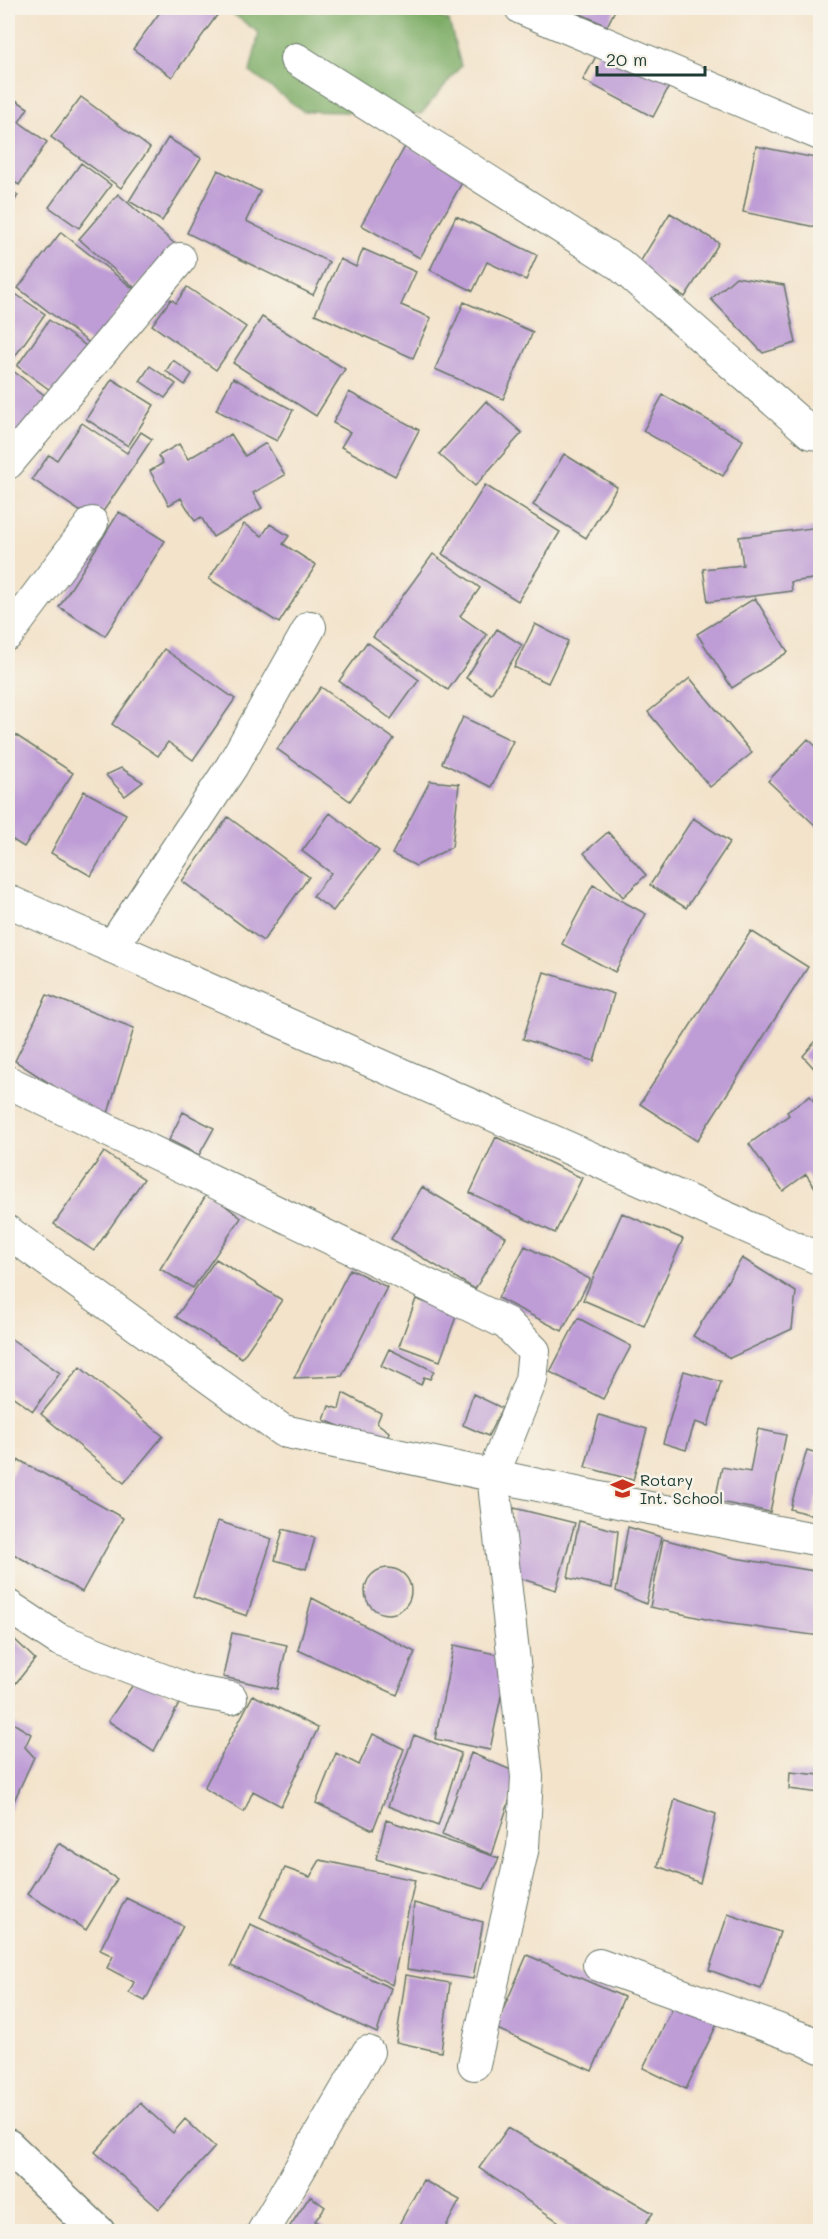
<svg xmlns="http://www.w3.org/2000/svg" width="828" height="2239" viewBox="0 0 828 2239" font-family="Mali,sans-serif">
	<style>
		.forest { fill: #7ead68; stroke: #4e754e; stroke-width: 1.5 }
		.building { fill: #be9cd6 }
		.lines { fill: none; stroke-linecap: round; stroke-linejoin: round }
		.minor-casing { stroke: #697769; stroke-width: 34 }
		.trunk-casing { stroke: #697769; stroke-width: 36 }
		.minor { stroke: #fff; stroke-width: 32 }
		.trunk { stroke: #fff; stroke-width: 33 }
		.labels { text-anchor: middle; stroke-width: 5; stroke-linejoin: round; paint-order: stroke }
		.poi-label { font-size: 16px; fill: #1f3d34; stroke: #f7f3e8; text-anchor: start }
	</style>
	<rect width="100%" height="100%" fill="#f7f3e8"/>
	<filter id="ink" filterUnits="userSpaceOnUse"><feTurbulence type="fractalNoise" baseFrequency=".0167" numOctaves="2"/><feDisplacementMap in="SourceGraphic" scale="12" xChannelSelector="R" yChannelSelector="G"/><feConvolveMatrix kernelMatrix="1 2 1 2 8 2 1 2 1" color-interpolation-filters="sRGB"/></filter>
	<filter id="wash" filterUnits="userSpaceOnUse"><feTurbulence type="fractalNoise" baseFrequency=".008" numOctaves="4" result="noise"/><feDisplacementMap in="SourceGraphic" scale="24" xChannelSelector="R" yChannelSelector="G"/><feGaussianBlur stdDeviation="1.35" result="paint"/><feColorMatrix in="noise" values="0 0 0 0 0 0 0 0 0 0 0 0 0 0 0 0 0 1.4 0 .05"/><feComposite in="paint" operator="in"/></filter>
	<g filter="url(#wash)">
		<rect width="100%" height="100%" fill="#f3e3cb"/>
		<path class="forest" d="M225,8H420L449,21L461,66L421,114L303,111L250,72L259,33Z"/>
		<g id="blocks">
			<path class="building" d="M163,8H208L218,14L172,77L133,49Z
				M568,8H616L607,26Z
				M605,40L674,77L653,117L583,80Z
				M8,95L28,108L19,122L47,142L19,185L8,178Z
				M81,97L150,148L121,188L51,137Z
				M168,138L201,158L162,221L129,201Z
				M406,145L465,177L420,258L361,225Z
				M756,146L820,159V228L743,212Z
				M81,163L111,185L79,228L49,207Z
				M218,170L260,191L246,221L329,262L313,295L187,233Z
				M8,179L15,185L11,191L18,195L8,212Z
				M118,194L175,244L135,288L79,239Z
				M670,213L719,243L685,297L637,267Z
				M456,216L537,255L526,280L487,262L473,291L430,270Z
				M61,232L135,290L92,345L18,288Z
				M363,249L416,272L401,305L431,318L413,358L315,314L340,259L356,267Z
				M736,277L784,285L796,343L763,353L711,299Z
				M187,287L246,327L216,370L152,325L171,299L176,303Z
				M11,291L45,314L13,359L8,356V296Z
				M464,302L533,332L503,399L435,369Z
				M262,317L345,369L316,416L233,363Z
				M49,320L89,348L57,395L17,366Z
				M173,360L192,374L185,385L166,371Z
				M150,366L176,384L165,398L140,381Z
				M8,367L48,398L8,451Z
				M233,378L293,410L277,441L216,410Z
				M112,379L154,405L128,446L86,419Z
				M349,392L419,430L395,476L341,447L350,432L333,423Z
				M663,395L743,440L723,476L643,431Z
				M486,401L522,433L475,486L439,454Z
				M82,423L127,453L141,432L152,439L96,522L32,479L49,455L57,460Z
				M231,434L245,456L266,443L285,475L253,493L262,508L213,537L201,517L195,521L181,498L169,505L150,471L163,463L158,456L179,444L188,459Z
				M564,454L617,487L586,538L533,505Z
				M485,485L560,532L518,601L442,554Z
				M119,512L165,541L105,636L59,607Z
				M244,524L262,536L270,524L289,536L283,544L316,565L279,623L209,579Z
				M820,527V578L791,582L792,591L708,602L703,569L743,565L739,537Z
				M433,554L480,588L460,616L487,635L448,690L373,637Z
				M755,598L788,652L732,688L697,634Z
				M535,624L568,641L548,683L514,667Z
				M497,629L522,645L491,694L466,678Z
				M367,642L419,680L391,719L339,681Z
				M164,649L235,699L193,760L168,742L158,756L112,724Z
				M690,678L752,753L710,787L648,712Z
				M321,687L394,739L350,801L277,749Z
				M463,717L513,741L491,787L442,763Z
				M8,730L73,773L24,847L8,837Z
				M808,739L820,750V824L817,827L768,781Z
				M121,768L143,782L125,796L106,775Z
				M430,781L459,784L452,847L416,866L392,854Z
				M84,791L126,814L91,876L51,853Z
				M330,813L379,851L333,911L313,896L331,873L302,851Z
				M228,817L309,877L263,941L182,881Z
				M693,818L730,842L686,908L650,885Z
				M608,832L646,875L623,897L584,853Z
				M593,885L646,914L615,972L562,944Z
				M751,931L808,967L697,1141L640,1104Z
				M544,972L614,994L594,1061L523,1039Z
				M47,995L134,1028L106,1120L15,1061Z
				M820,1036V1075L803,1056Z
				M810,1096L820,1110V1195L806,1174L783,1191L749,1144L789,1115L787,1112Z
				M183,1112L214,1128L199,1155L169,1140Z
				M496,1137L582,1178L555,1233L470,1193Z
				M104,1152L144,1179L94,1251L54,1224Z
				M422,1187L506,1237L475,1289L391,1239Z
				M208,1192L241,1218L193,1288L160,1269Z
				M622,1213L683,1239L644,1326L583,1300Z
				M525,1246L590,1279L562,1331L498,1298Z
				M742,1258L796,1292L792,1329L730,1358L693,1336Z
				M216,1259L282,1300L242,1358L176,1317Z
				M350,1269L387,1287L342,1376L294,1378Z
				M416,1299L457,1314L440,1361L399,1346Z
				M578,1318L631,1346L603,1399L550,1372Z
				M10,1338L60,1373L33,1411L8,1393V1342Z
				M389,1349L434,1371L430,1379L424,1377L421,1385L381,1366Z
				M80,1367L163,1436L124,1483L41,1414Z
				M684,1371L721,1382L708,1426L695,1422L686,1450L663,1443Z
				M343,1393L381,1413L377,1423L389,1432L385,1445L324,1420L329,1406L339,1409Z
				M473,1394L502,1408L488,1436L463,1425Z
				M599,1415L647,1429L633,1480L585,1467Z
				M758,1429L786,1435L770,1512L715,1501L722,1467L750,1472Z
				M807,1450L820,1454V1498L818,1497L812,1515L790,1509Z
				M19,1460L123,1518L82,1592L8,1551V1480Z
				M514,1508L575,1523L556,1590L507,1574Z
				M218,1521L272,1539L247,1616L193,1597Z
				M579,1521L618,1531L612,1588L568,1578Z
				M628,1527L661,1537L646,1604L616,1591Z
				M283,1529L315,1538L306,1569L275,1560Z
				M663,1539L735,1558L820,1572V1636L724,1623L650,1607Z
				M365 1591a23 23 0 1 1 46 0a23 23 0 1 1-46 0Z
				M312,1598L415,1652L397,1695L298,1650Z
				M8,1633L35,1659L8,1693Z
				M232,1633L287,1645L277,1689L223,1677Z
				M454,1645L509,1657L490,1750L435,1739Z
				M137,1679L180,1702L154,1751L108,1721Z
				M253,1695L318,1728L281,1806L253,1791L244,1812L204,1788Z
				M8,1720L31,1734L25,1747L34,1757L8,1814Z
				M373,1734L404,1749L373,1830L316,1803L336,1753L359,1765Z
				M414,1735L461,1753L438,1826L388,1806Z
				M471,1753L518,1773L492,1855L442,1835Z
				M790,1772L820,1775V1793L789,1789Z
				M675,1799L716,1814L700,1883L658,1866Z
				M386,1820L499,1858L484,1889L376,1859Z
				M59,1843L117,1879L86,1930L27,1894Z
				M320,1860L415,1880L392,1985L260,1917L285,1868L310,1877Z
				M126,1898L183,1926L145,2001L129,1993L134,1982L107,1968L113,1956L100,1950Z
				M414,1903L483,1922L473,1979L407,1969Z
				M728,1914L780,1932L761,1989L709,1970Z
				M250,1924L391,1988L377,2033L231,1966Z
				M527,1955L624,1997L592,2071L495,2028Z
				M406,1975L450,1983L441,2052L396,2042Z
				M678,1998L720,2018L686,2089L643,2068Z
				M140,2103L173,2133L185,2119L215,2147L159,2209L95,2152Z
				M508,2128L653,2213L639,2232H574L479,2168Z
				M423,2180L460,2200L443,2232H395Z
				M310,2196L325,2207L315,2221L331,2232H286Z"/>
		</g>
	</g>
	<g filter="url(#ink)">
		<use href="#blocks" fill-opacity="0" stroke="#697769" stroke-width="1.5"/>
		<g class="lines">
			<defs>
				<path id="minor" d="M521,8L820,134
					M296,59L619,264L811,433L820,434
					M8,463L180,259
					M8,634L92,523
					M8,901L820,1259
					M112,947L232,766L310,627
					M8,1082L506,1323L534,1351L531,1380L493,1475L527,1777L523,1847L474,2064
					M8,1232L283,1431L628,1504L820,1540
					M8,1606L58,1639L191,1691L231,1698
					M599,1965L804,2039L820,2047
					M263,2232L368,2052"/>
				<path id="trunk" d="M8,2146L98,2232"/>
			</defs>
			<use href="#minor" class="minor-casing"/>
			<use href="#trunk" class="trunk-casing"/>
			<use href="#minor" class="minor"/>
			<use href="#trunk" class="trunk"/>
		</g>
	</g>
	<defs>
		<symbol id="school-bare" viewBox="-9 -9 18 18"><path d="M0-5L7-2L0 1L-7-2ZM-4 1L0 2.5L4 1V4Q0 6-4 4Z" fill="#c8321e" stroke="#f7f3e8" stroke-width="2.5" paint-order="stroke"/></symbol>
	</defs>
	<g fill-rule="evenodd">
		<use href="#school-bare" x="606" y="1472" width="33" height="33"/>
	</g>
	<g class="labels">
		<g class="poi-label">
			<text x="640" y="1486">Rotary<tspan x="640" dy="18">Int. School</tspan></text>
		</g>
	</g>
	<rect width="828" height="2239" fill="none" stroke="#f7f3e8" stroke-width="30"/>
	<path d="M597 66v9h108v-9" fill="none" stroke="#1f3d34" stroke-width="3"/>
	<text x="606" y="66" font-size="18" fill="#1f3d34" stroke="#f7f3e8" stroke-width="4.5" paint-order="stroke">20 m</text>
</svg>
